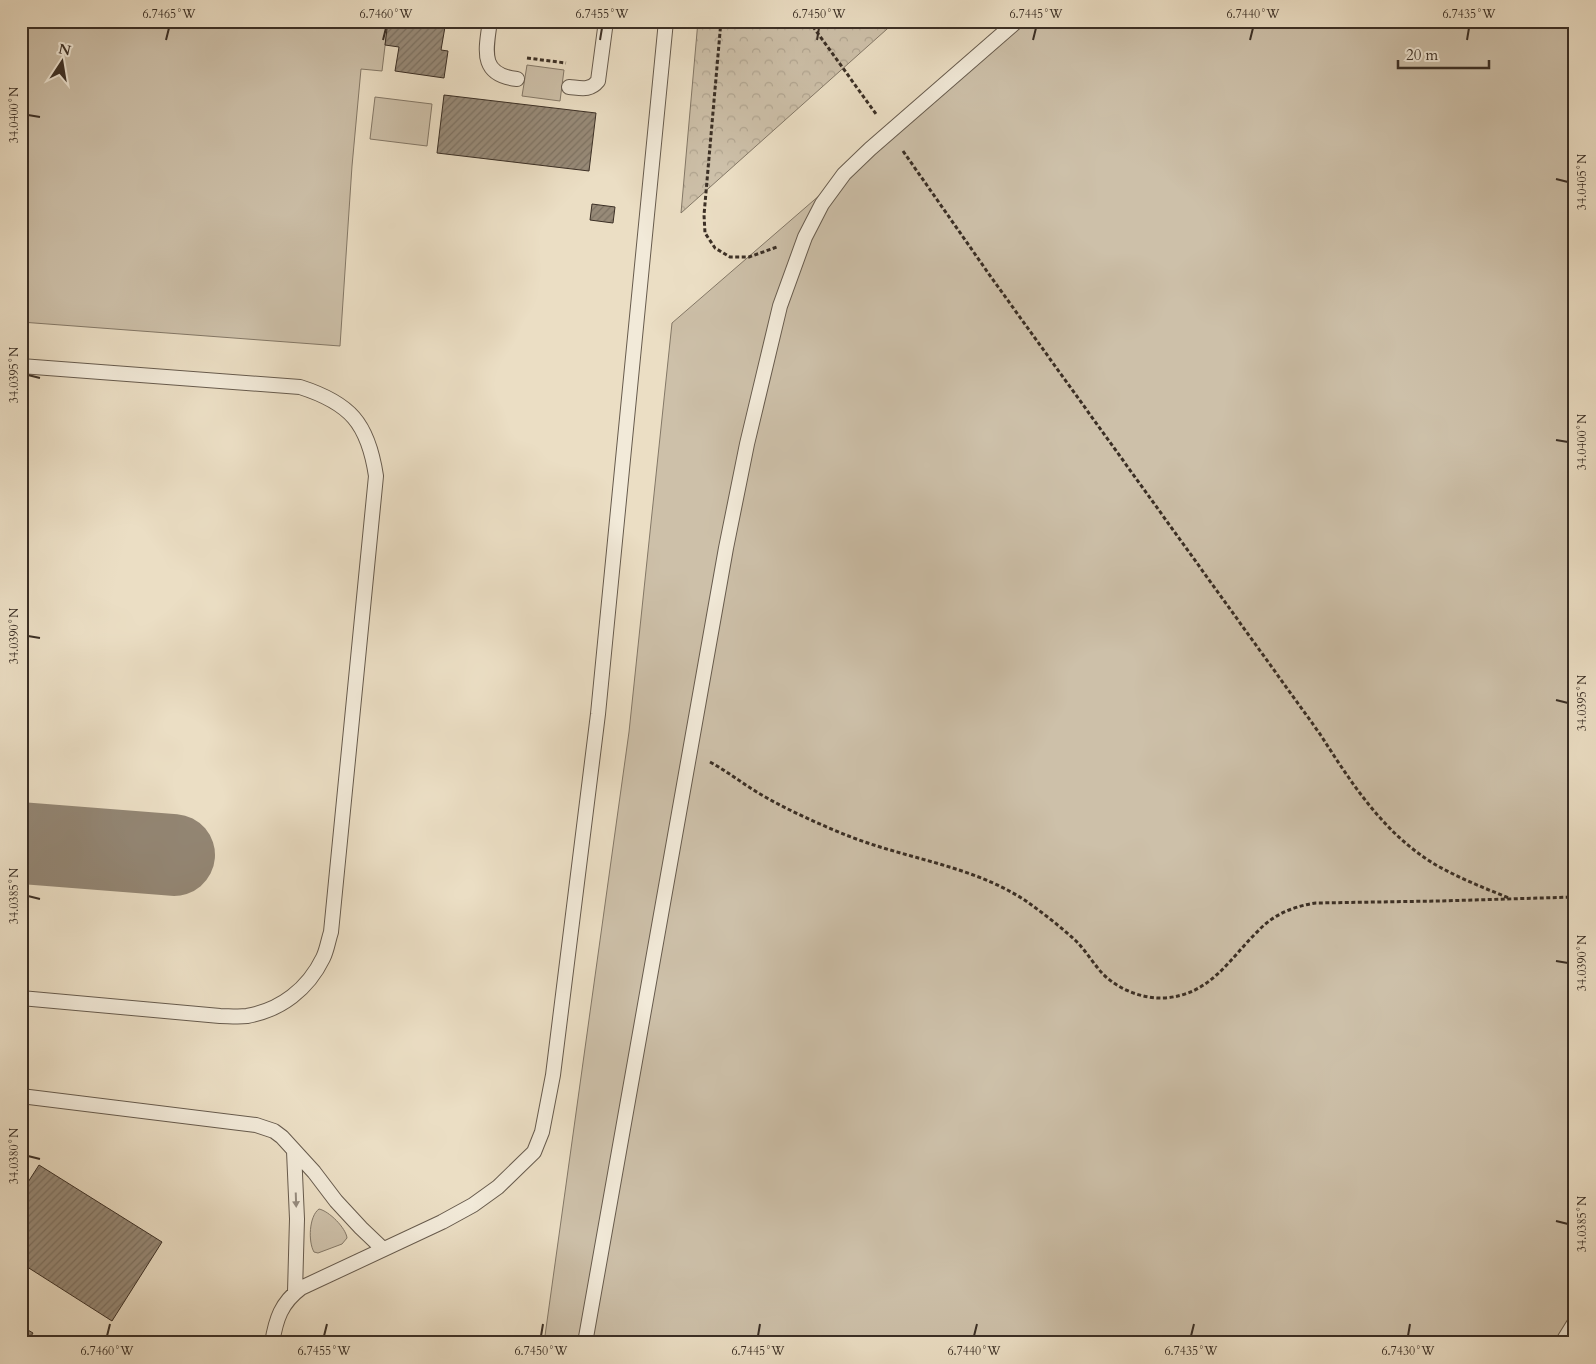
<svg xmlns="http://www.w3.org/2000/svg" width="1596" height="1364" viewBox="0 0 1596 1364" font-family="Cardo,serif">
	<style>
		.grass { fill: #cdc0a9; stroke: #847867 }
		.forest { fill: url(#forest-crowns); stroke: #847867 }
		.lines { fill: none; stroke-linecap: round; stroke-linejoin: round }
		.taxiway { stroke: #938674; stroke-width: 82 }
		.building { fill: url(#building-hatch); stroke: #3b2f25 }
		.service-casing { stroke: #675b4d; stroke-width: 16 }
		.path { stroke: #3b2f25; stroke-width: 3; stroke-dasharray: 4 2.5; stroke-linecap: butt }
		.service { stroke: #f2ead9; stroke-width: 14 }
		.oneway { fill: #968c7f }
		.ticks { fill: none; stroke: #3b2f25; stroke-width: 2 }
		.neatline { fill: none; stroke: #3b2f25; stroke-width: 2 }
		.ticks-label { font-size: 12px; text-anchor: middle; fill: #3b2f25 }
	</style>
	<defs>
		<pattern id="forest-crowns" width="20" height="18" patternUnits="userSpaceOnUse" patternTransform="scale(1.25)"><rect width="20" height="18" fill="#cdc0a9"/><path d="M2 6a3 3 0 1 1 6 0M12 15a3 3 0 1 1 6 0" fill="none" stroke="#b1a591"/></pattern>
		<pattern id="building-hatch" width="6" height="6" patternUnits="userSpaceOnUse" patternTransform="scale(1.25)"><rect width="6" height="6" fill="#978a78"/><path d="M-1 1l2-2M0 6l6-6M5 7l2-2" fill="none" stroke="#7c7162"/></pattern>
	</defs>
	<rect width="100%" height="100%" fill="#ebdec4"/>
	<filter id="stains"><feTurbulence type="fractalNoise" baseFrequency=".004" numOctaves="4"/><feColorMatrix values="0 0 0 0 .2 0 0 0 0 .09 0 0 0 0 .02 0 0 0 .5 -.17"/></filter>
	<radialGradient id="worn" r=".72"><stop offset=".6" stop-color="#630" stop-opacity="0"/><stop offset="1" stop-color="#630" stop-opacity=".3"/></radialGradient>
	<path class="grass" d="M21,21H388L382,71L361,69L352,166L340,346L21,322Z
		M1021,21H1575V1343H544L629,732L672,323Z
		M527,65L564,70L560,101L522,96Z
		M375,97L432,104L427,146L370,139Z
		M319,1209C329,1211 346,1228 347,1238L342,1244L318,1253L314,1252C308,1242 309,1216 319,1209Z"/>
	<path class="forest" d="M698,21H896L681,213Z"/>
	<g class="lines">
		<path class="taxiway" d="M21,843L174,855"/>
	</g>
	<path class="building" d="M388,21H446L441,50L448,51L444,78L395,71L399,47L385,45Z
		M611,21H635L634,25Z
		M444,95L596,113L589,171L437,153Z
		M592,204L615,207L613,223L590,220Z
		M39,1165L162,1242L112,1321L21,1263V1193Z
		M21,1326L33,1333L27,1343H21Z"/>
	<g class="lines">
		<defs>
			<path id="service" d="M490,21C486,50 479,75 517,79
				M569,87C581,88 590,91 598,81L606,21
				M21,366L300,387C350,403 368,423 376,476L331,932C328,941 327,950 323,958C308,989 281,1010 247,1016C238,1017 228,1016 220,1016L21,998
				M21,1096L256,1125L274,1131L282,1137L314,1172L336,1201L361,1228L383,1249
				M294,1151L297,1219L295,1292
				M272,1343C276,1319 281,1303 301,1288L442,1222L473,1205L498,1187L534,1152L542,1132L553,1075L598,714L666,21
				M585,1343L726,548L747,444L780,306L805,237L822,204L844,174L870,149L1017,21
				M1562,1343L1575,1322"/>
		</defs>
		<use href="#service" class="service-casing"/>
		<path class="path" d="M721,21L704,215L705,233L715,248L730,257H749L777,247
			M809,21L876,114
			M527,58L566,63
			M903,151L991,277L1320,734C1352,784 1384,834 1436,865C1459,878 1484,888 1509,898
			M710,762C730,773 747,787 767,798C792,812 819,824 846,835C905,859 972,865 1026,901C1043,913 1061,927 1076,941C1086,951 1093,963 1102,973C1117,989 1142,999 1164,998C1211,995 1229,959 1259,930C1274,914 1295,906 1316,903L1439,901L1575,897"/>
		<use href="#service" class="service"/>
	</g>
	<defs><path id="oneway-solid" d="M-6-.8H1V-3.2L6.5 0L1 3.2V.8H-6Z" transform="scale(1.25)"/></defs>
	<use class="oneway" href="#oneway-solid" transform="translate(296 1200) rotate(88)"/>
	<path class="ticks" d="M166,40L169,28M383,40L386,28M600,40L602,28M817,40L819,28M1033,40L1036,28M1250,40L1253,28M1467,40L1469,28M28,115L40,117M1556,179L1568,182M28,375L40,378M1556,440L1568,442M28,636L40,638M1556,700L1568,703M28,896L40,899M1556,961L1568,963M28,1156L40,1159M1556,1221L1568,1224M107,1336L110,1324M324,1336L327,1324M541,1336L543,1324M758,1336L760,1324M974,1336L977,1324M1191,1336L1194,1324M1408,1336L1410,1324"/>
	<rect width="1596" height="1364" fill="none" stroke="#ebdec4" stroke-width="55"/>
	<g transform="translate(62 62) rotate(12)" stroke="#f2ead9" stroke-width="4" paint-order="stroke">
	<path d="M0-4L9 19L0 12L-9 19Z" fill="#3b2f25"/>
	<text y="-8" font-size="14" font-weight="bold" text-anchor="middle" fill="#3b2f25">N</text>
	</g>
	<path d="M1398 60v8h91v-8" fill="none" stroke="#3b2f25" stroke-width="2.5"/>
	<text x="1406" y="60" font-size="15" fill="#3b2f25" stroke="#f2ead9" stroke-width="4" paint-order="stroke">20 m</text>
	<rect x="28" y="28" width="1540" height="1308" class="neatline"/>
	<g class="ticks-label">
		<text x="169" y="18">6.7465°W</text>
		<text x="386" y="18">6.7460°W</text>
		<text x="602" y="18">6.7455°W</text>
		<text x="819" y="18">6.7450°W</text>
		<text x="1036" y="18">6.7445°W</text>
		<text x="1253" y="18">6.7440°W</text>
		<text x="1469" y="18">6.7435°W</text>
		<text transform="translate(14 115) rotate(-90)" y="4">34.0400°N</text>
		<text transform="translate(1582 182) rotate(-90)" y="4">34.0405°N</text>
		<text transform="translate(14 375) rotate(-90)" y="4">34.0395°N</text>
		<text transform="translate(1582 442) rotate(-90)" y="4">34.0400°N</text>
		<text transform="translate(14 636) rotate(-90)" y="4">34.0390°N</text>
		<text transform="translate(1582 703) rotate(-90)" y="4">34.0395°N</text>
		<text transform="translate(14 896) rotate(-90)" y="4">34.0385°N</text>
		<text transform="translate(1582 963) rotate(-90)" y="4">34.0390°N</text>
		<text transform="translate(14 1156) rotate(-90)" y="4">34.0380°N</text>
		<text transform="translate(1582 1224) rotate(-90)" y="4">34.0385°N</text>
		<text x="107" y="1355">6.7460°W</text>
		<text x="324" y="1355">6.7455°W</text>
		<text x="541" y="1355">6.7450°W</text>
		<text x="758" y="1355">6.7445°W</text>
		<text x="974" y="1355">6.7440°W</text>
		<text x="1191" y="1355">6.7435°W</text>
		<text x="1408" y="1355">6.7430°W</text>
	</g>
	<rect width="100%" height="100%" filter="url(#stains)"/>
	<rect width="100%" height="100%" fill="url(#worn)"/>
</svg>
